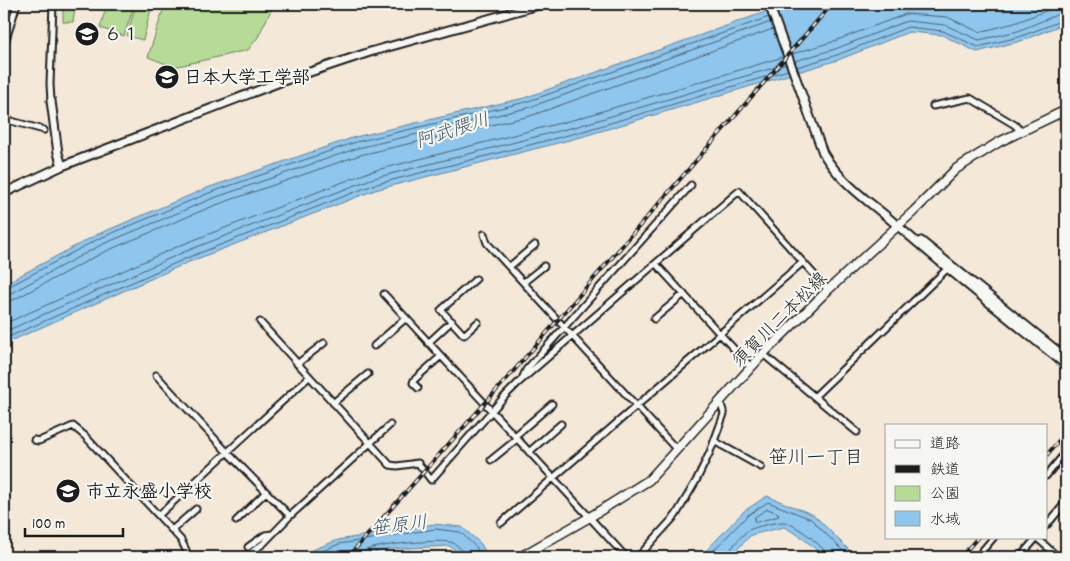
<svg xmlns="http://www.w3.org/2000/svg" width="1070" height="561" viewBox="0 0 1070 561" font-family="Dekko,'Klee One',sans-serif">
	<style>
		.green { fill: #b5db97; stroke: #687c5a }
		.water { fill: #8fc6ed; stroke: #618299 }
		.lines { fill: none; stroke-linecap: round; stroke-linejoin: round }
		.shore { stroke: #4a6070; stroke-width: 1 }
		.minor-casing { stroke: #1c1c1c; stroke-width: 9 }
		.tertiary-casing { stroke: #1c1c1c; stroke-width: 11 }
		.secondary-casing { stroke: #1c1c1c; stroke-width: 11 }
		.minor { stroke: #f6f6f2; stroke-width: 5 }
		.tertiary { stroke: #f6f6f2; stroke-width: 7 }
		.secondary { stroke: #f6f6f2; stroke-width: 8 }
		.rail-casing { stroke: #1c1c1c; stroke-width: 4 }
		.rail { stroke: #f6f6f2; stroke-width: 2; stroke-dasharray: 5.5; stroke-linecap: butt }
		.labels { text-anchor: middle; stroke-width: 4.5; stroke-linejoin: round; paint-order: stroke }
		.poi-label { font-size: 18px; font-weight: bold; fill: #1c1c1c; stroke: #f6f6f2; text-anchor: start }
		.street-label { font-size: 18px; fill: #1c1c1c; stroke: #f6f6f2 }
		.water-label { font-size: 19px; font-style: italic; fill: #445865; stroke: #f6f6f2 }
		.neighbourhood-label { font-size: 19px; fill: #1c1c1c; stroke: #f6f6f2 }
	</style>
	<rect width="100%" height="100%" fill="#f4e9d9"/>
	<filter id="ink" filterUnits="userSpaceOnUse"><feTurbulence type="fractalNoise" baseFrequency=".02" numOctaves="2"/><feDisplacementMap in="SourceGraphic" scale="10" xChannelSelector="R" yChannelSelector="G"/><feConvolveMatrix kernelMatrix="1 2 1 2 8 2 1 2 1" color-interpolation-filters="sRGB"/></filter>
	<g filter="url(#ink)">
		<path class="green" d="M63,4H76L73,22H63Z
			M107,4H128L134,6L124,36L100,28Z
			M136,4L152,5L143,40L127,36Z
			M165,4H274L258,37L248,50L174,67L148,57Z"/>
		<path class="water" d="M805,4H1066V23L1021,41L977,52L942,35L909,32L838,60L581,137L375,190L189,262L4,344V284L96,235L207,188L355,137L524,98L782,6Z
			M767,496L814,515L856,557H825L800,536L784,527L751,535L730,557H700L744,511Z
			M434,524L462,527L481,544L488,557H462L450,546L390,549L357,557H294L338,540Z"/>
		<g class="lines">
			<path class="shore" d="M792,54L832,42L906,14L947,17L979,32L1015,23L1058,6L1066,5
				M795,61L835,49L907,21L945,25L979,40L1018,31L1061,13H1066
				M797,67L837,55L908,27L943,31L978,47L1019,37L1066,19
				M4,288L8,287L98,239L209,193L356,142L526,102L769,17
				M4,294L11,293L101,245L211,199L358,148L527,108L771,22
				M4,302L13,300L104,252L213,206L360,155L530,116L773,29
				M4,324L181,245L369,172L576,119L783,57
				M4,332L184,252L371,179L578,126L786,64
				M4,339L187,258L373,185L580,132L788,70
				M768,509L778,513L779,516L757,522L754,521L755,517Z
				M308,557L339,544L435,529L460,532L476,547L482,557
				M361,557C362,554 361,553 364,551C373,545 445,538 453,543C458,545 464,552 465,557
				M707,557L748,515L768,502L811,519L849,557
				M727,557C728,551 743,533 749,530C754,527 777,522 783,522C793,522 827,548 828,557"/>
			<defs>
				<path id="minor" d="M161,4H163
					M4,46L17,4
					M51,101L50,84L53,4
					M933,106L970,98L1015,125L1021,132
					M4,119L44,130
					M484,234L487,243L677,450
					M656,264L720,334L751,367
					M509,267L535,245
					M476,279L441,310L464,335L478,322
					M524,282L544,266
					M384,294L626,557
					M654,319L684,294
					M260,322L390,465L397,466L418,463L431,480L505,396L518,383L739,191L828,290
					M428,343L452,321
					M374,346L406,318
					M763,354L857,432
					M297,364L324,343
					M156,375L227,452L290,516
					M522,379L526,370L691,185
					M418,388L413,383L414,380L441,356
					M815,396L947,269
					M333,403L368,374
					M515,436L552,404
					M34,440L39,441L73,426L85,436L181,540L186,550L187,557
					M714,441L761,467
					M529,452L561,424
					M491,460L517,439
					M1046,476L1066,452
					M159,515L309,377
					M236,521L266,492
					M501,523L803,262
					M1046,526L1066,502
					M172,530L196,509
					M1036,537L1058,557
					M248,547L265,535L272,534
					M245,557L264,543L290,516L390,425
					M638,557L676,515L696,481L710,452L724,414L720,401
					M977,557L994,537
					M1020,557L1037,537"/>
				<path id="tertiary" d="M769,4L823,153C842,185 872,203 899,227C954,274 1010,320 1066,365
					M51,101L58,153L62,166
					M4,193L62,166L280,82L370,52L542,4
					M921,241L1066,358"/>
				<path id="secondary" d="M520,557L590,517L649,480L763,354L828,290L914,211L956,169L999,142L1066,110"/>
			</defs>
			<use href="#minor" class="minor-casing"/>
			<use href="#tertiary" class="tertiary-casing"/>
			<use href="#secondary" class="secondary-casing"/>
			<use href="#minor" class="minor"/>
			<use href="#tertiary" class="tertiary"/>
			<use href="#secondary" class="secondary"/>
			<defs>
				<path id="rail" d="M1046,456L1066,432
					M348,557L511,374L832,4
					M961,557L978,537"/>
			</defs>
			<use href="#rail" class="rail-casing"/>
			<use href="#rail" class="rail"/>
		</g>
	</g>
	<defs>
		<symbol id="university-disc" viewBox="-11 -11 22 22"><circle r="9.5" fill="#1c1c1c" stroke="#f6f6f2"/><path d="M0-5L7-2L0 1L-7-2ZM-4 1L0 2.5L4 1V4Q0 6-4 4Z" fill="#fff"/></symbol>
		<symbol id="school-disc" viewBox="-11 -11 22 22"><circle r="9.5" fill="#1c1c1c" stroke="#f6f6f2"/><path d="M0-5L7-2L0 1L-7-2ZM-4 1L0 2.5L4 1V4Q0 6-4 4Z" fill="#fff"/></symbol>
	</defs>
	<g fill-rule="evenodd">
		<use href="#university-disc" x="73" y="20" width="28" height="28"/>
		<use href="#university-disc" x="153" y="63" width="28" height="28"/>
		<use href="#school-disc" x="54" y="477" width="28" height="28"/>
	</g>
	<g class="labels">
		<g class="poi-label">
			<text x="104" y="40">６１</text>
			<text x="184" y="83">日本大学工学部</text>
			<text x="86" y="497">市立永盛小学校</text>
		</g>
		<g class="street-label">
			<text transform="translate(779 319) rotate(-45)" y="6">須賀川二本松線</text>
		</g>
		<g class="water-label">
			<text transform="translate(452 129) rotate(-18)" y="7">阿武隈川</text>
			<text transform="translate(399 524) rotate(-7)" y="7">笹原川</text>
		</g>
		<g class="neighbourhood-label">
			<text x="816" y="463">笹川一丁目</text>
		</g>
	</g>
	<rect width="1070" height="561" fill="none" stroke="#f6f6f2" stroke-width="20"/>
	<rect x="10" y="10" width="1050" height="541" fill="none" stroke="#1c1c1c" stroke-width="2" filter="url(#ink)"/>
	<rect x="885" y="424" width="162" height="115" fill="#f6f6f2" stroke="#9f9f9c"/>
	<rect x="895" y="440" width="25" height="8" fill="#f6f6f2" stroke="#9f9f9c"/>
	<text x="930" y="448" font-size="15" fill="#1c1c1c">道路</text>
	<rect x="895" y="465" width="25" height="8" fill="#1c1c1c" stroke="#9f9f9c"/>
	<text x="930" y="474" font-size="15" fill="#1c1c1c">鉄道</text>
	<rect x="895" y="486" width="25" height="15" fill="#b5db97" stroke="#9f9f9c"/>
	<text x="930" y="498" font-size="15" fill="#1c1c1c">公園</text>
	<rect x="895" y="511" width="25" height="15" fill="#8fc6ed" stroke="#9f9f9c"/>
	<text x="930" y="524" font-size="15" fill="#1c1c1c">水域</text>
	<path d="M25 528v8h98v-8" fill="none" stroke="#1c1c1c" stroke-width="2.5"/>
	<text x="32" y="528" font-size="15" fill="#1c1c1c" stroke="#f6f6f2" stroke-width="4" paint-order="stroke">100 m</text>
</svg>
